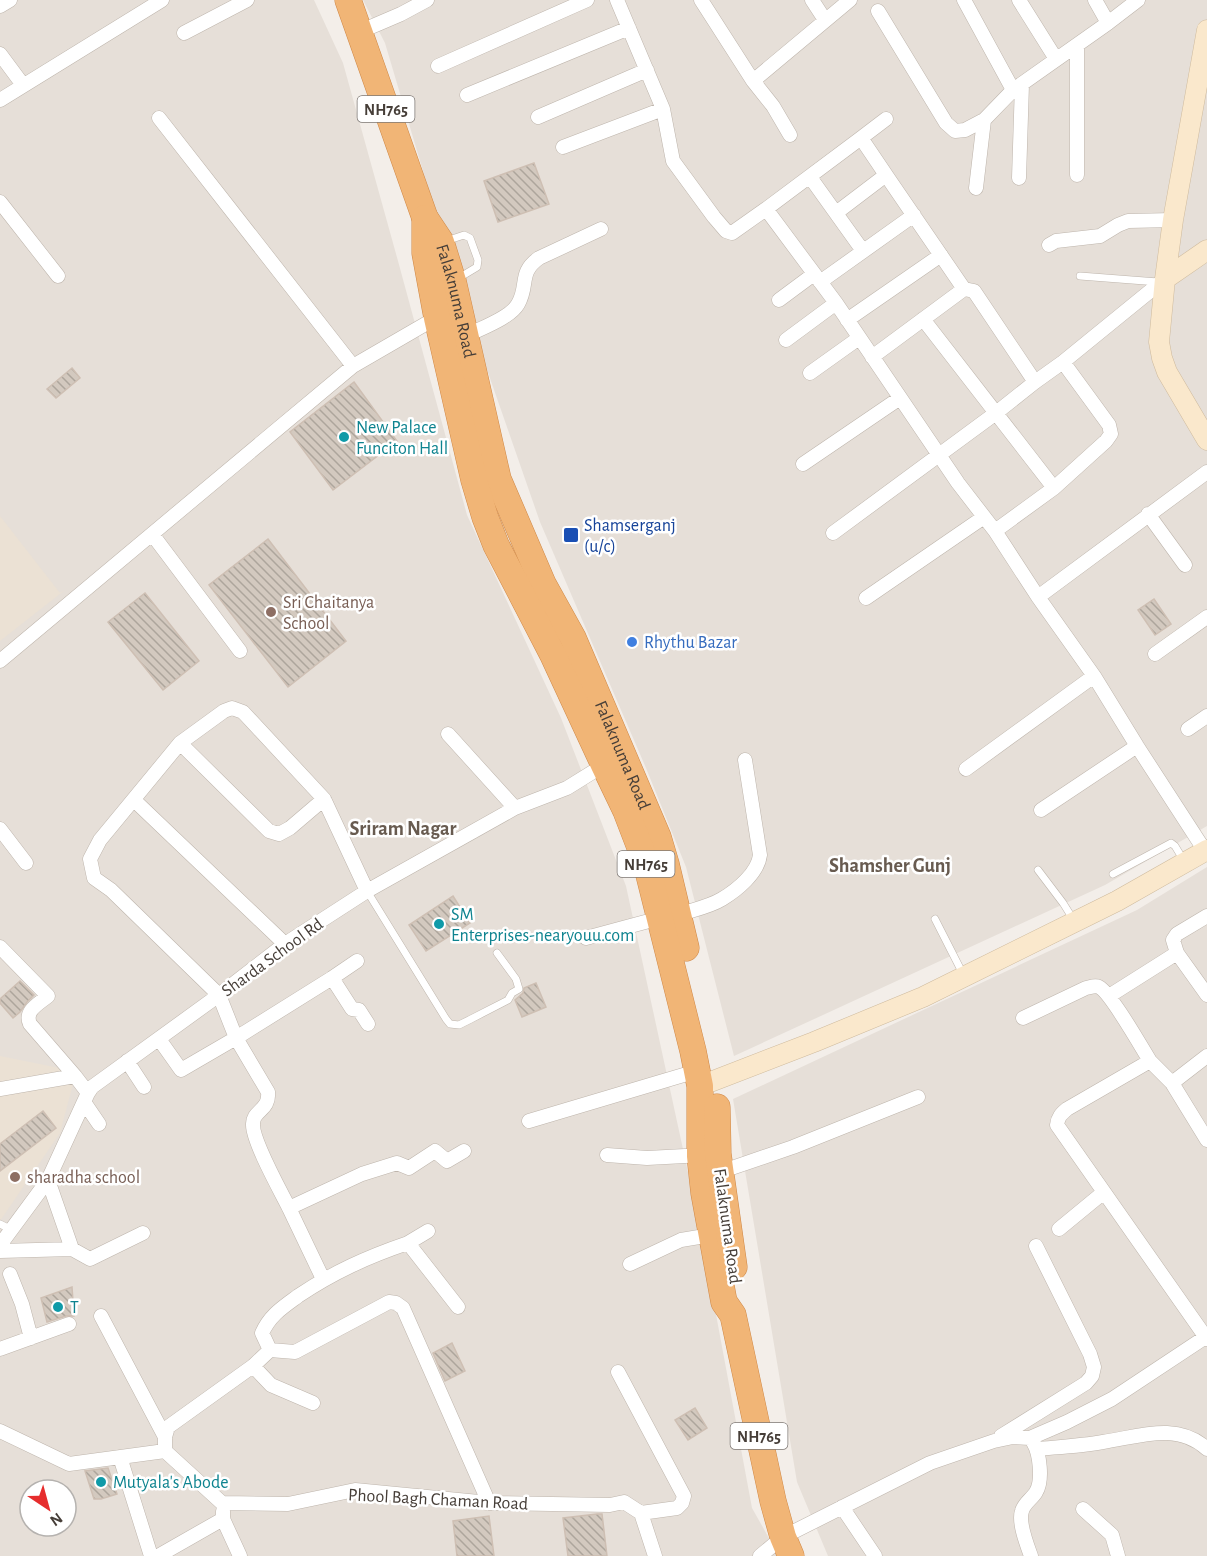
<svg xmlns="http://www.w3.org/2000/svg" width="1207" height="1556" viewBox="0 0 1207 1556" font-family="'Alegreya Sans',sans-serif">
	<style>
		.residential { fill: #e6dfd8; fill-rule: evenodd }
		.education { fill: #ebe1d4 }
		.building { fill: url(#building-back-hatch); stroke: #cebfb3; stroke-width: 1.5 }
		.lines { fill: none; stroke-linecap: round; stroke-linejoin: round }
		.lane-casing { stroke: #beb5ac; stroke-width: 8 }
		.street-casing { stroke: #beb5ac; stroke-width: 15 }
		.secondary-casing { stroke: #ceba9d; stroke-width: 21 }
		.highway-casing { stroke: #cf8847; stroke-width: 27 }
		.lane { stroke: #fff; stroke-width: 7 }
		.street { stroke: #fff; stroke-width: 14 }
		.secondary { stroke: #fae8cc; stroke-width: 20 }
		.highway { stroke: #f1b576; stroke-width: 26 }
		.culture-dot { fill: #0f9aa8; stroke: #fff; stroke-width: 2 }
		.transit-dot { fill: #1a4fb4; stroke: #fff; stroke-width: 2 }
		.education-dot { fill: #8d6e63; stroke: #fff; stroke-width: 2 }
		.shop-dot { fill: #3f7fe0; stroke: #fff; stroke-width: 2 }
		.labels { text-anchor: middle; stroke-width: 5; stroke-linejoin: round; paint-order: stroke }
		.shield { fill: #fff; stroke: #7e7874; stroke-width: 1.5 }
		.shield-label { font-size: 16px; font-weight: bold; fill: #463e38 }
		.street-label { font-size: 18px; fill: #463e38; stroke: #fff }
		.culture-label { font-size: 18px; fill: #0d838f; stroke: #fff; text-anchor: start }
		.transit-label { font-size: 18px; fill: #164399; stroke: #fff; text-anchor: start }
		.education-label { font-size: 18px; fill: #785e54; stroke: #fff; text-anchor: start }
		.shop-label { font-size: 18px; fill: #366cbe; stroke: #fff; text-anchor: start }
		.neighbourhood-label { font-size: 20px; font-weight: bold; fill: #685b50; stroke: #fff }
	</style>
	<defs>
		<pattern id="building-back-hatch" width="6" height="6" patternUnits="userSpaceOnUse" patternTransform="scale(1.5)"><rect width="6" height="6" fill="#d3c9bf"/><path d="M-1 5l2 2M0 0l6 6M5-1l2 2" fill="none" stroke="#ada59c"/></pattern>
	</defs>
	<rect width="100%" height="100%" fill="#f3eee9"/>
	<path class="residential" d="M0,0H314L343,63L398,261L467,515L561,718L626,886L699,1223L752,1508L779,1556H0ZM30,1490H66V1526H30Z
		M363,0H1207V826L1105,885L734,1056L686,867L646,768L540,522L453,272L385,43Z
		M1207,867V1556H828L797,1482L733,1099L1137,910Z"/>
	<path class="education" d="M0,516L60,593L65,590L0,641Z
		M0,1056L79,1072L75,1076L60,1133L0,1221Z"/>
	<path class="building" d="M534,163L549,204L498,222L484,181Z
		M72,368L80,378L56,398L47,389Z
		M354,382L397,441L333,490L290,432Z
		M268,539L346,641L288,687L209,585Z
		M145,593L199,661L163,690L108,622Z
		M1154,599L1171,624L1155,635L1138,610Z
		M453,896L470,923L426,951L409,925Z
		M20,981L34,995L27,1002L20,1012L13,1018L0,1003V999Z
		M536,983L546,1007L522,1017L515,1000L523,993L524,988Z
		M43,1111L56,1128L0,1171V1144Z
		M72,1287L74,1316H66L47,1322L41,1298Z
		M452,1343L465,1371L445,1381L433,1353Z
		M695,1408L707,1428L688,1440L675,1420Z
		M108,1468L117,1494L101,1499H94L85,1471Z
		M597,1514H602L607,1556H568L563,1518Z
		M489,1516L494,1556H457L453,1521Z"/>
	<g class="lines">
		<defs>
			<path id="lane" d="M446,241L464,235L470,238L478,260L477,267L457,279
				M1080,276L1158,282
				M1038,870L1063,903L1073,919
				M1113,874L1171,843L1175,846L1184,861
				M367,891L446,1019L450,1024L459,1025L471,1019L508,1000L512,993L519,989L516,979L497,953
				M935,919L963,974
				M0,1224L12,1230"/>
			<path id="street" d="M617,0L663,109L673,161L714,217L726,231L732,233L766,209L861,138L886,175L836,213
				M701,0L753,81L773,106L790,135
				M812,0L825,20
				M964,0L1013,90
				M1019,0L1056,59
				M1095,0L1108,23
				M0,6L10,0
				M878,11L946,123L955,131L965,130L984,120L1013,90L1108,23L1138,0
				M359,32L401,14L427,0
				M184,33L247,0
				M0,54L23,85
				M438,66L587,0
				M753,81L850,0
				M467,95L629,28
				M0,100L162,0
				M538,117L647,70
				M159,118L353,366
				M861,138L886,119
				M563,147L663,109
				M886,175L964,289L974,291L1035,382
				M1077,175V45
				M810,177L863,251
				M1019,178L1022,84
				M976,188L984,120
				M0,202L58,276
				M766,209L836,303L958,483L995,531L1038,597L1094,676L1137,746L1205,851
				M1049,245L1056,241L1100,236L1118,225L1128,221L1173,220
				M820,282L914,215
				M779,300L814,274
				M923,319L1054,488
				M847,320L941,255
				M466,336C481,328 510,318 518,304C529,285 518,273 539,258L601,229
				M786,340L836,303
				M872,357L964,289
				M810,373L859,338
				M803,464L900,398
				M1148,514L1185,565
				M995,531L1054,488L1106,441L1111,434L1109,425L1063,362
				M833,533L996,413L1035,382L1063,362L1165,279
				M152,534L240,651
				M1038,597L1207,472
				M866,598L984,517
				M1155,654L1207,617
				M0,661L353,366L441,315
				M1188,729L1207,716
				M448,734L515,808
				M180,743L269,831L279,834L290,828L324,799
				M966,769L1094,676
				M134,800L285,944
				M1041,810L1137,746
				M0,829L26,863
				M367,891L324,799L243,712L232,708L224,711L180,743L100,840L90,859L94,878L111,890L219,995L236,1038L268,1092C270,1111 252,1110 253,1125C253,1142 280,1190 289,1208L362,1174L397,1163L409,1168L435,1151L447,1161L464,1151
				M677,915C692,910 709,907 722,899C737,890 758,873 760,855L745,760
				M1207,916L1177,934L1173,940L1177,953L1207,995
				M586,938L660,918
				M0,947L48,996C38,1004 24,1011 30,1024L75,1076L88,1093
				M332,978L357,961
				M1109,996L1177,953
				M1023,1018L1086,988C1091,987 1095,985 1099,987C1110,992 1142,1048 1150,1061
				M159,1039L181,1070L236,1038L332,978L352,1009L359,1010L368,1024
				M1207,1056L1172,1083L1207,1140
				M127,1061L144,1087
				M1172,1083L1150,1061L1067,1109C1061,1114 1058,1117 1057,1125L1207,1339
				M0,1089L75,1076
				M84,1102L99,1124
				M529,1121L697,1071
				M607,1155L647,1158L704,1155
				M720,1172L793,1147L918,1097
				M48,1180L72,1249L90,1259L143,1233
				M289,1208L323,1279
				M1059,1229L1104,1192
				M428,1231L408,1243L458,1307
				M0,1245L48,1180L88,1093L92,1087L219,995L285,944L367,891L515,808L567,788L604,765L609,764
				M0,1251L72,1249
				M630,1264L681,1240L711,1235
				M10,1274L22,1304L31,1338
				M101,1316L165,1437
				M0,1349L69,1324
				M270,1350L295,1352L389,1302L396,1303L403,1308L489,1503
				M253,1366L271,1385L313,1403
				M618,1372L684,1496L682,1503L677,1508L641,1513
				M0,1431L69,1464L165,1451L222,1503L288,1504L355,1490L489,1503L610,1505L624,1502L641,1513L655,1556
				M1001,1436L1086,1383L1092,1376L1094,1367L1090,1354L1036,1246
				M1037,1449C1059,1447 1081,1446 1103,1442C1138,1437 1177,1421 1207,1449
				M165,1451V1437L168,1427L253,1366L270,1350L262,1333C270,1315 283,1307 298,1296C334,1272 367,1257 408,1243
				M120,1457L151,1556
				M842,1507L875,1556
				M1083,1509L1112,1535L1118,1556
				M223,1511V1519L240,1556
				M158,1556L223,1519
				M760,1556L783,1537L930,1463L994,1441L1013,1437L1030,1438L1067,1422L1112,1399L1207,1336
				M1031,1556C1027,1545 1018,1522 1022,1511C1024,1503 1032,1499 1036,1492C1043,1481 1040,1453 1033,1442"/>
			<path id="secondary" d="M1207,30L1173,220L1165,279L1159,342L1162,358L1167,372L1207,440
				M1165,279L1207,250
				M700,1086L814,1042L923,997L1117,901L1207,850"/>
			<g id="highway">
				<path id="s1" d="M348,0L425,218L441,242L453,281L498,479L543,584L573,638L658,837L666,864L686,948"/>
				<path d="M425,218V253L437,318L474,480L485,517L496,545L553,655L604,765L626,811L646,863L693,1051L700,1086V1156L704,1193L724,1302L733,1315L773,1501L783,1537L791,1556"/>
				<path d="M717,1107L718,1154L734,1267"/>
			</g>
		</defs>
		<use href="#lane" class="lane-casing"/>
		<use href="#street" class="street-casing"/>
		<use href="#secondary" class="secondary-casing"/>
		<use href="#highway" class="highway-casing"/>
		<use href="#lane" class="lane"/>
		<use href="#street" class="street"/>
		<use href="#secondary" class="secondary"/>
		<use href="#highway" class="highway"/>
	</g>
	<g class="culture-dot">
		<circle cx="344" cy="437" r="6"/>
		<circle cx="439" cy="924" r="6"/>
		<circle cx="58" cy="1307" r="6"/>
		<circle cx="101" cy="1482" r="6"/>
	</g>
	<rect class="transit-dot" x="563" y="527" width="16" height="16" rx="3"/>
	<g class="education-dot">
		<circle cx="271" cy="612" r="6"/>
		<circle cx="15" cy="1177" r="6"/>
	</g>
	<circle class="shop-dot" cx="632" cy="642" r="6"/>
	<g class="labels">
		<g class="shield">
			<rect x="357.5" y="96" width="57" height="26" rx="4.5"/>
			<rect x="617.5" y="851" width="57" height="26" rx="4.5"/>
			<rect x="730.5" y="1423" width="57" height="26" rx="4.5"/>
		</g>
		<g class="shield-label">
			<text x="386" y="115">NH765</text>
			<text x="646" y="870">NH765</text>
			<text x="759" y="1442">NH765</text>
		</g>
		<g class="street-label">
			<text dy="6" stroke="none"><textPath href="#s1" startOffset="321">Falaknuma Road</textPath></text>
			<text dy="6" stroke="none"><textPath href="#s1" startOffset="807">Falaknuma Road</textPath></text>
			<text transform="translate(272 957) rotate(-36)" y="6">Sharda School Rd</text>
			<text transform="translate(728 1226) rotate(82)" y="6">Falaknuma Road</text>
			<text transform="translate(438 1499) rotate(3)" y="6">Phool Bagh Chaman Road</text>
		</g>
		<g class="culture-label">
			<text x="356" y="433">New Palace<tspan x="356" dy="21">Funciton Hall</tspan></text>
			<text x="451" y="920">SM<tspan x="451" dy="21">Enterprises-nearyouu.com</tspan></text>
			<text x="70" y="1313">T</text>
			<text x="113" y="1488">Mutyala's Abode</text>
		</g>
		<g class="transit-label">
			<text x="584" y="531">Shamserganj<tspan x="584" dy="21">(u/c)</tspan></text>
		</g>
		<g class="education-label">
			<text x="283" y="608">Sri Chaitanya<tspan x="283" dy="21">School</tspan></text>
			<text x="27" y="1183">sharadha school</text>
		</g>
		<g class="shop-label">
			<text x="644" y="648">Rhythu Bazar</text>
		</g>
		<g class="neighbourhood-label">
			<text x="403" y="835">Sriram Nagar</text>
			<text x="890" y="872">Shamsher Gunj</text>
		</g>
	</g>
	<g transform="translate(48 1508) rotate(144)"><circle r="28" fill="#ffffff" stroke="#b5b2af" stroke-width="1.5"/>
	<path d="M0-4.5L10 22L0 15L-10 22Z" fill="#e62d2d"/>
	<text y="-9" font-size="16" font-weight="bold" text-anchor="middle" fill="#463e38">N</text>
	</g>
</svg>
